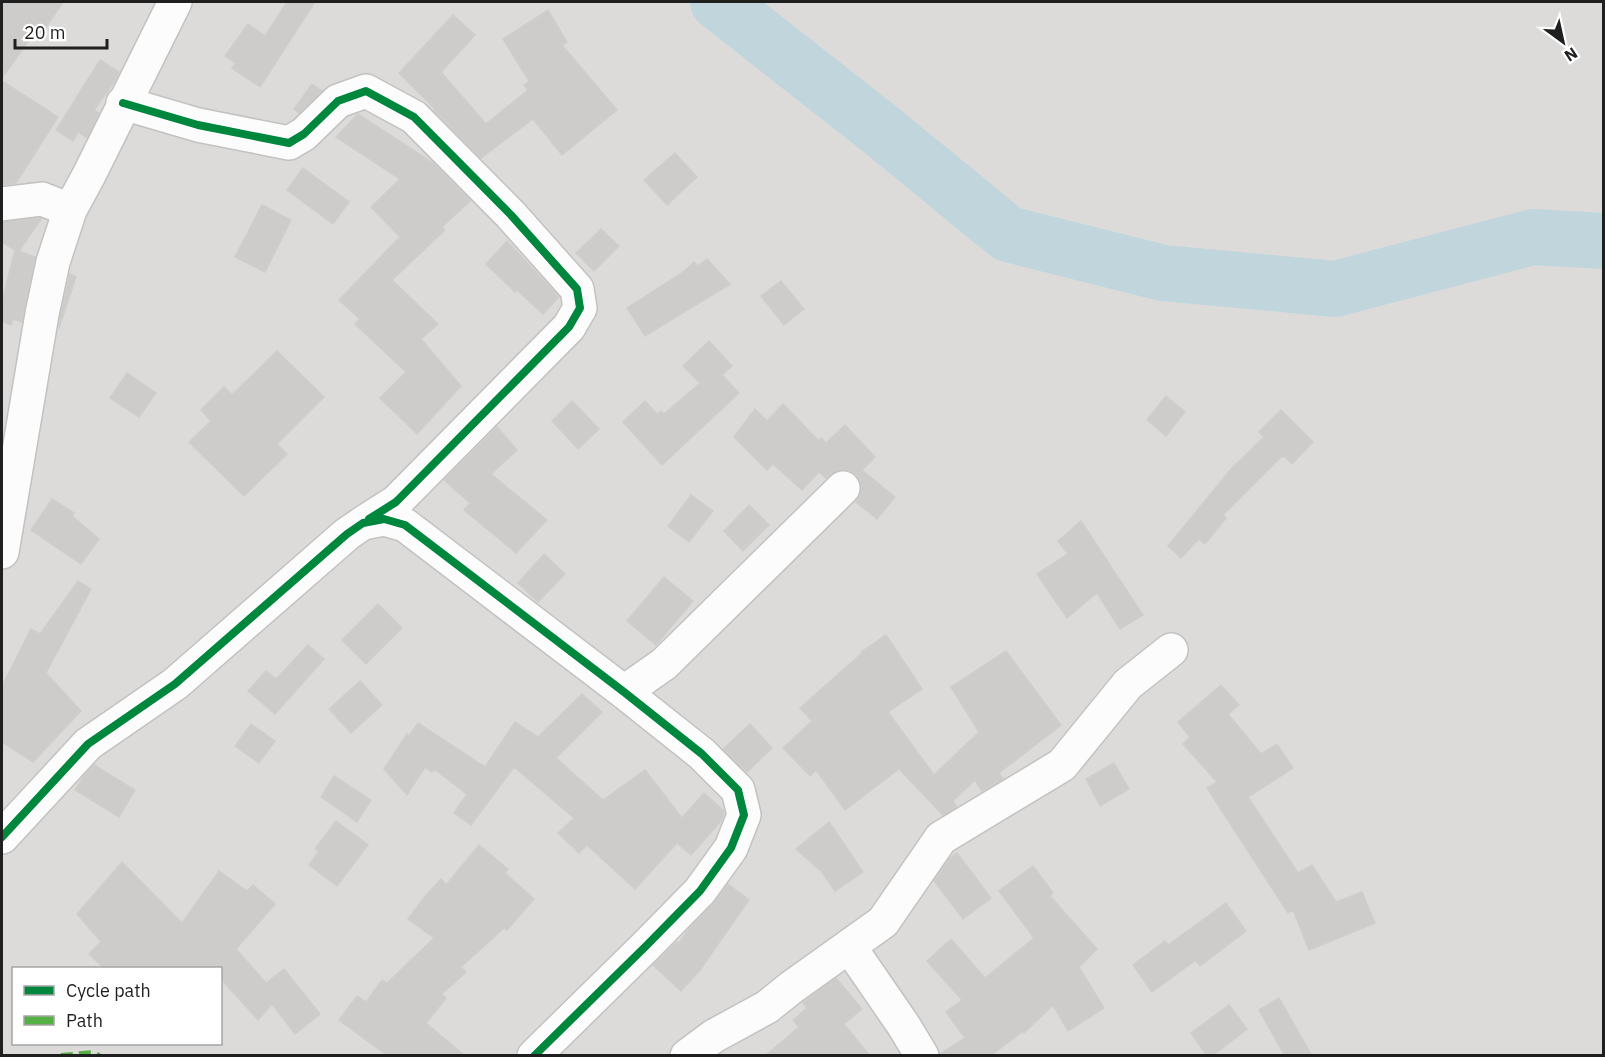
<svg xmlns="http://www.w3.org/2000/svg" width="1605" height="1057" viewBox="0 0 1605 1057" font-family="'IBM Plex Sans',sans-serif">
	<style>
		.residential { fill: #dcdbda; fill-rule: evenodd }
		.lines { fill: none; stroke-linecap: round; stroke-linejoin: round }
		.river { stroke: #c0d6dc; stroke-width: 56 }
		.building { fill: #ceccca; stroke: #d0cdca; stroke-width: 1.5 }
		.minor-casing { stroke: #c3c2c1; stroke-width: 36 }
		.minor { stroke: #fcfcfc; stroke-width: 33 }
		.quiet { stroke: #55b145; stroke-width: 6; stroke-dasharray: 12 6; stroke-linecap: butt }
		.cycleway-casing { stroke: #fff; stroke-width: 11 }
		.cycleway { stroke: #00873e; stroke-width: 8 }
	</style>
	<rect width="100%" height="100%" fill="#edebe9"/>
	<path class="residential" d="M2,2H1603V1055L2,1056ZM14,968H220V1044H14Z"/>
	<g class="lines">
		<path class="river" d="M718,2L881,130L1008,234L1163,273L1335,289L1533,237L1604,241"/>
	</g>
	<path class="building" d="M2,2H63L38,39L32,36L2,78Z
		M287,2H315L260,87L232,68L236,63L225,56L248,24L265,36Z
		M548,10L567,42L562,45L617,110L562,155L533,119L481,158L434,110L435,109L399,73L453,15L475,35L441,72L486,124L528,90L524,85L529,81L503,39Z
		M100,60L119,72L114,82L94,110L99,113L87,138L78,132L73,141L56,130Z
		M2,81L58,117L16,183L2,185Z
		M312,84L322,91L299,113L294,109Z
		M358,114L433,163L470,201L442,227L445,230L392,280L438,324L421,339L461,386L417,434L380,398L406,372L355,324L360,319L339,300L400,237L371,207L400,179L336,137Z
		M675,153L697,177L667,205L644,180Z
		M303,168L349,202L333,224L287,190Z
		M262,205L291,220L265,272L235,257Z
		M40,218L41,219L19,251L35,257L22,322L13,319L11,325L2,321V301L15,250L2,242V222Z
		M601,229L619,246L594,271L576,253Z
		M507,241L559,297L543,314L517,290L515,292L486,264Z
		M707,259L730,284L645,336L627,308L682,273L694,262L698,266Z
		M70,274L76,277L59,328L60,317Z
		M781,281L804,309L784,325L761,296Z
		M709,341L732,366L722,375L739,393L662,465L623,422L645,401L657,414L661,411L664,414L700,383L683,366Z
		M277,351L324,397L277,444L287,454L244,496L189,442L211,421L201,410L224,387L232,395Z
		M127,373L156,393L139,417L110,398Z
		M1166,396L1185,412L1166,436L1147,420Z
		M572,401L599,429L578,449L552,421Z
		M783,404L819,441L821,438L826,443L845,425L875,457L862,470L895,497L877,519L856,502L861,494V484L857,475L849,470H838L826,478L819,472L802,490L773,464L767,470L734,437L755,409L767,421Z
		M1281,410L1313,442L1292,464L1283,455L1223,515L1226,518L1205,544L1199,539L1181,558L1168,546L1231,469L1264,437L1259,432Z
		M497,427L517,450L491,474L547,520L516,553L464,510L470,503L444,480Z
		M691,495L713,511L689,542L668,526Z
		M52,499L74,513L72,516L99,539L81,564L31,530Z
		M749,505L769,525L743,551L724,531Z
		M1081,521L1143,615L1120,629L1097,593L1067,618L1037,574L1068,554L1058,541Z
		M544,554L565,574L538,602L518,583Z
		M664,577L693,601L656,645L627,621Z
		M78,581L91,589L46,673L81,711L33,762L2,742V686L31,629L40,634Z
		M378,604L402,628L366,664L342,640Z
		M886,635L922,689L888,712L934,775L979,732L951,687L1006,651L1061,725L999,773L1003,779L982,791L975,780L953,801L957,807L943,815L899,769L845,810L816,770L810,776L783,748L812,721L800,708L862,653L861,652Z
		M308,645L324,659L275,714L248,691L266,671L276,679Z
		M360,681L382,705L351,733L329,709Z
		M1221,685L1239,705L1228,714L1261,754L1277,744L1293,768L1248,797L1298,873L1312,865L1336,902L1362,892L1375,923L1309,950L1293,910L1288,913L1207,788L1217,782L1183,744L1190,737L1178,722Z
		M582,694L602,712L556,758L603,800L645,770L682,818L704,793L723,810L724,814L721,821L691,855L677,843L635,889L587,845L579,853L558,833L574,818L514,767L471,825L454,813L467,794L434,769L432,772L425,767L407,795L384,769L407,734L409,736L418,723L485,767L515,722L538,737Z
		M251,724L275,741L259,763L235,746Z
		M750,724L772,748L747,772L723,749Z
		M1114,763L1129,789L1100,806L1086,779Z
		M94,765L135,790L119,817L75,790L84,776Z
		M334,776L371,800L357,822L321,797Z
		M336,821L368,845L337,886L309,865L319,851L315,849Z
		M829,822L863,872L835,891L821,871L796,849Z
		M479,845L508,869L505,873L534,899L507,930L504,928L461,967L466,972L442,994L446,998L426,1023L465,1056H388L339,1020L357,996L366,1002L382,980L387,983L434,938L408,919L423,899L441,879L446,885Z
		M957,853L991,898L963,919L934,881L950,858Z
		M122,862L182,923L219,871L247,891L253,885L275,904L236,949L266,983L284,969L320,1014L295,1034L272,1004L258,1020L220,978V969H105L89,954L101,942L77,914Z
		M1033,866L1053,893L1050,896L1097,949L1079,967L1104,1008L1068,1031L1053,1005L1024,1033L1023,1031L990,1056H941L940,1054L965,1038L946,1012L962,1000L927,961L951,939L985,978L1034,938L999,891Z
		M728,884L749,900L700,970L681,991L653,965L677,942L679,943L689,929L715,902Z
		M1226,903L1246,931L1200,966L1196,960L1152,992L1133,965L1165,941L1168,945Z
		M836,978L862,1009L844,1024L870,1056H765L799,1027L793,1020L807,1008L803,1003Z
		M1279,998L1312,1056H1285L1259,1010Z
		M1229,1005L1247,1029L1212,1056H1207L1191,1033Z"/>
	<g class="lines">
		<defs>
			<path id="minor" d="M123,103L198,125L289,143L304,134L338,101L366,91L414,117L511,215L577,289L580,308L569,327L396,502L363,523
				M2,204L42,199L70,210
				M2,552L42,314L53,262L70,210L89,175L175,2
				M624,692L664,664L843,488
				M2,837L88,744L175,684L347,534L363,523L384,519L405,525L624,692L702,754L738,790L744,815L731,848L700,891L646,946L534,1056
				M849,946L904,1026L922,1056
				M687,1056L714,1036L767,1007L792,987L883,922L941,838L1062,765L1128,684L1171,650"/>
		</defs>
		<use href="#minor" class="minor-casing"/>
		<use href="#minor" class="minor"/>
		<path class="quiet" d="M61,1056L93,1053L99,1056"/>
		<defs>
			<path id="cycleway" d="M123,103L198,125L289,143L304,134L338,101L366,91L414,117L511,215L577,289L580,308L569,327L396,502L369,519
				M2,837L88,744L175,684L347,534L363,523L384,519L405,525L624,692L702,754L738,790L744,815L731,848L700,891L646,946L534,1056"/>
		</defs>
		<use href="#cycleway" class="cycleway-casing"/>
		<use href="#cycleway" class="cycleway"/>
	</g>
	<rect width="1605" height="1057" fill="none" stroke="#1f1f1f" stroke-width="6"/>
	<rect x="12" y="967" width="210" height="78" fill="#ffffff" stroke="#a5a5a5" stroke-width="1.5"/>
	<rect x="24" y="986" width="30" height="9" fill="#00873e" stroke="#a5a5a5" stroke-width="1.5"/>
	<text x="66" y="997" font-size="18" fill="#1f1f1f">Cycle path</text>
	<rect x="24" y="1016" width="30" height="9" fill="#55b145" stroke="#a5a5a5" stroke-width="1.5"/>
	<text x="66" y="1027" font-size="18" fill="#1f1f1f">Path</text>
	<g transform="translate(1563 42) rotate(147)" stroke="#ffffff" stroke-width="4.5" paint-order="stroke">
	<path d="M0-4.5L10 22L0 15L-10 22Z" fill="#1f1f1f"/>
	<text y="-9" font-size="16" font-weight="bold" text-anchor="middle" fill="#1f1f1f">N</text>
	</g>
	<path d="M15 39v9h92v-9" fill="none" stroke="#1f1f1f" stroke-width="3"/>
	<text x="24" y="39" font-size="18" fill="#1f1f1f" stroke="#ffffff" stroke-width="4.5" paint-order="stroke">20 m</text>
</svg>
